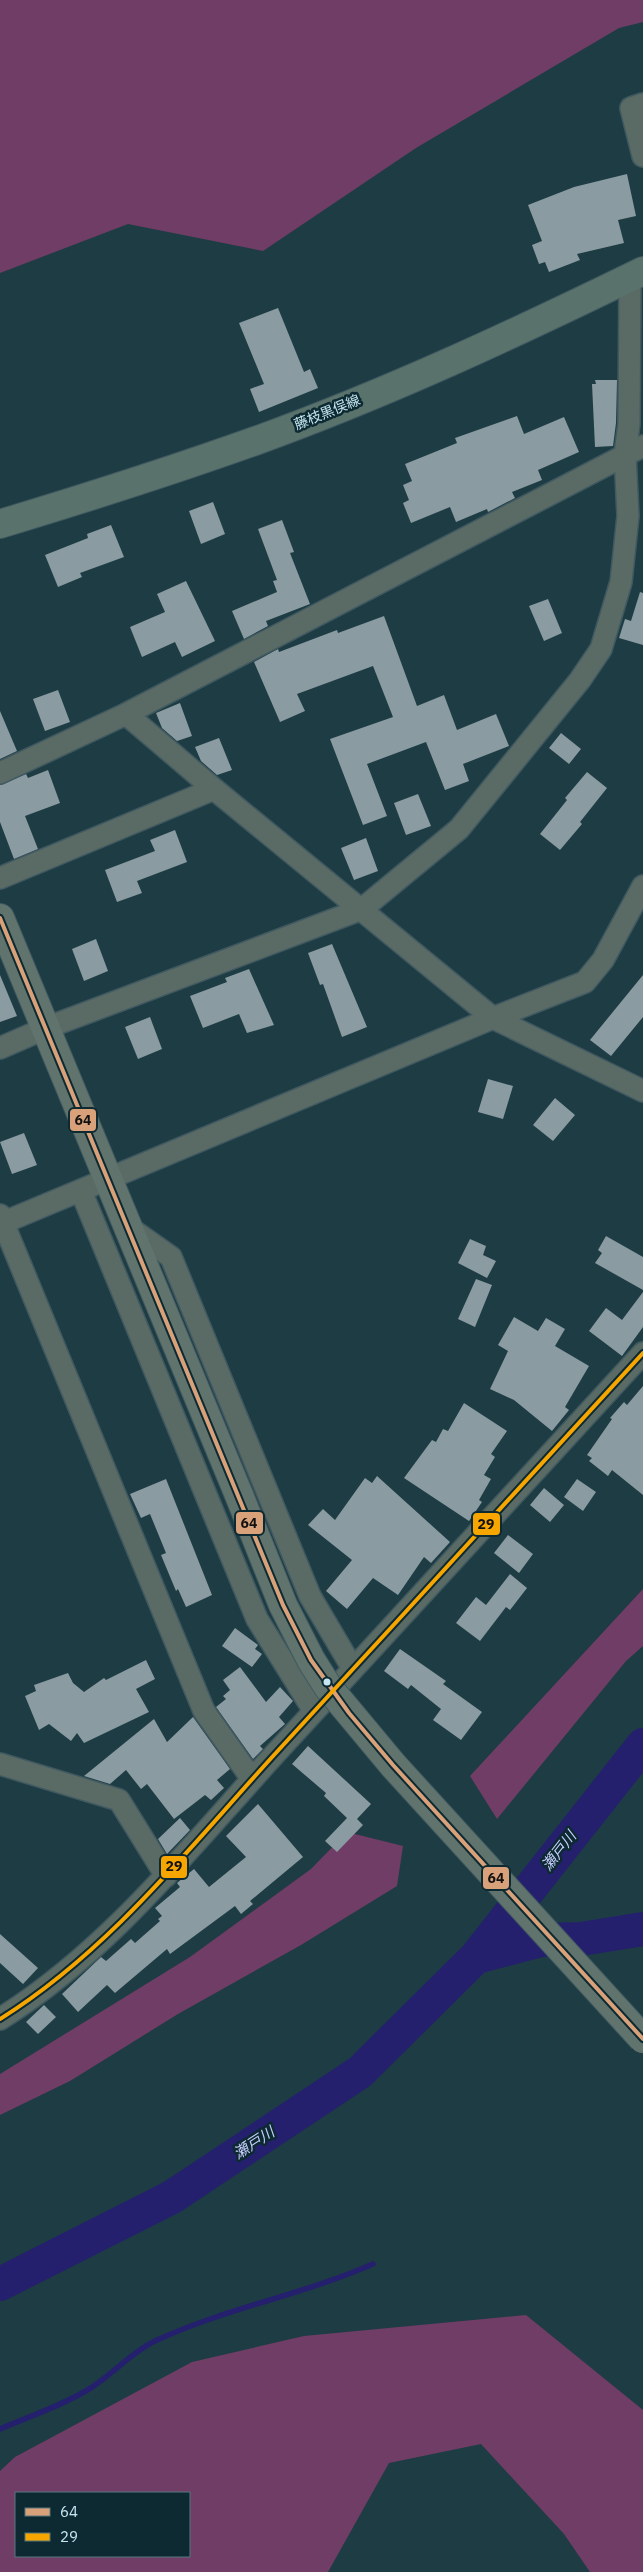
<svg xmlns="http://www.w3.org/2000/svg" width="643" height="2572" viewBox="0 0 643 2572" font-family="'IBM Plex Sans','Noto Sans JP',sans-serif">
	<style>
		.green { fill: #703d66; fill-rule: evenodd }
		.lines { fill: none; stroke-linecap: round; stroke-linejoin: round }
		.stream { stroke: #24206d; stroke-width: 5.5 }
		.river { stroke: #24206d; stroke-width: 34 }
		.building { fill: #8a9ba2 }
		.street-casing { stroke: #405960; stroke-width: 24 }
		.secondary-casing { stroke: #405960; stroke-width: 30 }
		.primary-casing { stroke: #405960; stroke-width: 30 }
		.street { stroke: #5a6b65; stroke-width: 21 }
		.secondary { stroke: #60746d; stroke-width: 28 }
		.primary { stroke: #5a726c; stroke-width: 28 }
		.secondary-bridge-casing { stroke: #405960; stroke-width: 30; stroke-linecap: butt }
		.secondary-bridge { stroke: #60746d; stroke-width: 28 }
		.bus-1-casing { stroke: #0d2a32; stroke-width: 8 }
		.bus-2-casing { stroke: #0d2a32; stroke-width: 8 }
		.bus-1 { stroke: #d9a179; stroke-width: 4 }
		.bus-2 { stroke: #f7a600; stroke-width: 4 }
		.bus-dot { fill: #c6e7f1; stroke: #0d2a32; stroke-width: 2 }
		.labels { text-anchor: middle; stroke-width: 5; stroke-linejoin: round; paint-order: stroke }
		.street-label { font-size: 14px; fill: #c6e7f1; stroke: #0d2a32 }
		.water-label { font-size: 15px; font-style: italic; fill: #c8cffe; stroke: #0d2a32 }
		.line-badge { stroke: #0d2a32; stroke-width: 2 }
		.pale-badge-label { font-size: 14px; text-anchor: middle; font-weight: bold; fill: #111 }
	</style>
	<rect width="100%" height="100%" fill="#1e3c44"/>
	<path class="green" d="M0,0H643V22L619,28L416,148L263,251L128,224L0,273Z
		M643,1589V1646L626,1661L497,1819L470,1776Z
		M347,1832L403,1846L397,1886L301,1945L178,2014L70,2081L0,2115V2074L190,1957L311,1869Z
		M526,2315L643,2410V2572H590L564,2534L481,2444L389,2463L328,2572H0V2471L15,2457L192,2362L304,2336ZM16,2493H189V2556H16Z"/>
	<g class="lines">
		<path class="stream" d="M0,2429C28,2417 58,2407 84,2392C110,2378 128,2354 155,2341C226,2308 302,2295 373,2264"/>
		<path class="river" d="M476,1957L541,1940L581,1939L643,1929
			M0,2284L172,2197L360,2072L476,1957L643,1745"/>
	</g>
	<path class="building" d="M627,174L636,216L618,220L624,243L577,254L580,260L549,272L545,262L539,264L532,245L542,241L528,205L574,187Z
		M278,308L304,372L310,369L318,388L259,412L250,389L264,384L239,323Z
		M595,380H617L616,423L613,446L595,447L592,384H596Z
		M517,416L524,434L564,417L579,452L538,470L542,480L512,492L515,498L488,512L487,509L456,522L450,507L411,523L403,503L409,500L403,485L412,481L405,464L457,443L455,438Z
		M213,502L225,534L201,544L189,511Z
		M282,520L294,552L290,553L310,604L266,621L268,626L244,639L232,611L277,592L273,581L277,580L258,529Z
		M111,525L124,557L80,573L82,577L58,587L45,555L88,538L87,534Z
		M186,581L215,641L182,657L175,642L142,657L130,627L165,612L157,594Z
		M640,592L643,593V645L619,638L625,619L631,621Z
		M548,599L562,633L544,641L529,606Z
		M384,616L417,706L444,695L457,730L496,714L509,746L463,764L469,781L445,790L426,742L367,764L387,816L363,825L330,739L393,717L373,666L297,694L305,711L280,722L254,662L278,649L279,652L337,630L338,633Z
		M58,690L70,722L45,731L33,699Z
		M180,703L192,736L177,741L162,728L156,713Z
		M0,711L17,751L0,759Z
		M561,733L581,749L569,764L549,748Z
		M219,738L232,770L217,775L201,761L195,747Z
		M48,770L60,803L25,816L38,849L14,859L0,822V785L26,774L28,778Z
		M587,772L607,788L580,822L582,824L560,850L540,834L567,800L565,798Z
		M418,794L431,826L406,835L394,803Z
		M175,830L187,862L137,881L142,893L117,902L105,870L155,851L150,840Z
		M366,838L378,871L354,880L341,848Z
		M96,939L108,971L84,981L72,949Z
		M332,944L367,1027L342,1037L323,984L320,985L308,953Z
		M249,969L274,1025L247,1033L239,1014L203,1028L190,996L227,982L225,978Z
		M0,975L17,1016L0,1022Z
		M643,975V1017L611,1056L590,1040Z
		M150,1017L162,1049L138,1059L125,1027Z
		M488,1079L513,1086L503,1119L478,1112Z
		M555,1098L575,1115L553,1141L533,1125Z
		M24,1133L37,1165L12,1174L0,1142Z
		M606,1236L643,1257V1290L595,1263L602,1253L598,1250Z
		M470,1239L486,1246L483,1255L496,1261L487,1278L458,1263Z
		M476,1279L492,1285L475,1327L458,1319Z
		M643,1292V1327L622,1356L589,1331L606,1308L622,1320Z
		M514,1317L538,1331L546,1318L565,1329L555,1346L589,1366L565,1407L569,1410L552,1431L514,1400L490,1389L508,1351L498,1345Z
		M643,1386V1495L612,1470L608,1476L589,1461L592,1458L587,1455L612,1419L610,1418L624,1402L627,1405Z
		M464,1403L507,1431L491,1454L495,1457L484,1475L491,1479L479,1500L482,1502L469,1521L404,1478L432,1440L436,1442L443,1429L448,1431Z
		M377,1476L450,1542L431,1563L424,1557L398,1595L373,1578L347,1609L326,1591L352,1560L308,1525L323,1509L335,1520L365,1478L372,1483Z
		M166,1479L212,1595L186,1607L178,1589L176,1591L161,1555L166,1553L150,1514L141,1518L130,1494Z
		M577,1479L596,1492L583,1511L564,1497Z
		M544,1488L564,1505L550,1522L530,1505Z
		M508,1535L533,1554L519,1573L494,1553Z
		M510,1574L527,1588L510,1610L506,1607L480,1641L456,1623L476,1597L486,1605Z
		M235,1628L258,1645L255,1649L262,1654L252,1667L222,1646Z
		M400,1649L446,1681L443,1684L482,1712L461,1740L433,1720L441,1709L411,1685L408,1689L384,1671Z
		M146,1660L155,1679L136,1689L149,1712L84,1743L77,1733L71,1741L49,1724L39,1730L25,1696L36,1691L34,1685L68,1673L73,1683L84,1692L104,1678L106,1680Z
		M240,1667L266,1702L280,1687L293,1701L279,1717L285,1724L260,1746L263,1749L253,1759L216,1707L226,1699L223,1696L230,1690L223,1680Z
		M193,1717L230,1769L217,1780L224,1788L211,1800L205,1795L174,1819L147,1784L141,1789L126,1770L110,1784L84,1776L154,1719L167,1742Z
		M308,1746L371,1804L357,1819L363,1825L337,1852L325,1841L347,1818L324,1796L326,1793L292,1764Z
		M258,1804L303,1857L250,1901L253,1904L241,1914L235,1906L170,1954L167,1949L115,1993L107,1985L78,2012L62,1994L101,1957L106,1961L131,1939L135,1943L160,1921L158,1919L162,1916L155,1908L180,1887L177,1883L194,1869L209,1887L246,1857L226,1836Z
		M180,1818L190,1830L167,1854L158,1839Z
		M0,1934L38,1968L23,1984L0,1963Z
		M44,2005L56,2017L38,2034L26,2022Z"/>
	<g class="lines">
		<defs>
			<path id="street" d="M643,104L631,108L643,156
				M126,714L214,789L493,1018L643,1091
				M0,773L126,714L643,446
				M0,878L214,789
				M0,1048L46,1028L362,909L459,829L580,680L601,649L621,582L628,516L625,454L629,424L630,278
				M81,1191L257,1619L314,1711
				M0,1215L204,1711L252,1779
				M0,1224L493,1018L585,982L603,960L643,886
				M127,1226L171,1257L310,1596L353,1669
				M0,1764L119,1800L166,1876
				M0,2019C109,1951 189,1848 274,1755C397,1621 521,1487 643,1353"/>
			<path id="secondary" d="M0,918L239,1495"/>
			<path id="primary" d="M0,524C86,498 171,471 255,441C388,393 516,333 643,271"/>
		</defs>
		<use href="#street" class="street-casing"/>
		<use href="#secondary" class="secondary-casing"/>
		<use href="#primary" class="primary-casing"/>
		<use href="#street" class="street"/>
		<use href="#secondary" class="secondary"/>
		<use href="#primary" class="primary"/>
		<defs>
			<path id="secondary-bridge" d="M239,1495L283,1605L311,1660L328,1687L393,1765L643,2039"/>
		</defs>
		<use href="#secondary-bridge" class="secondary-bridge-casing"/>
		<use href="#secondary-bridge" class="secondary-bridge"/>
		<defs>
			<path id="bus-1" d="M0,918L283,1605L311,1660L349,1713L393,1765L643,2039"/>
			<path id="bus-2" d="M0,2019C109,1951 189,1848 274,1755C397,1621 521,1487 643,1353"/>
		</defs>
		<use href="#bus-1" class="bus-1-casing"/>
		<use href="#bus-2" class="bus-2-casing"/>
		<use href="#bus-1" class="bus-1"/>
		<use href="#bus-2" class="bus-2"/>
	</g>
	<circle class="bus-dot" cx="327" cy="1682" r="4.5"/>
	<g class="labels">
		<g class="street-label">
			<text transform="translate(327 412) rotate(-22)" y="5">藤枝黒俣線</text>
		</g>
		<g class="water-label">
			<text transform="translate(559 1851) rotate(-52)" y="5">瀬戸川</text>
			<text transform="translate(254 2143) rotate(-33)" y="5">瀬戸川</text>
		</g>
	</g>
	<g class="line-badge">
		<rect x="69" y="1108" width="28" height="24" rx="5" fill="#d9a179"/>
		<rect x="235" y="1511" width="29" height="24" rx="5" fill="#d9a179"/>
		<rect x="472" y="1512" width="29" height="24" rx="5" fill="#f7a600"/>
		<rect x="160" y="1855" width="28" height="24" rx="5" fill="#f7a600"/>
		<rect x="482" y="1866" width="28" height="24" rx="5" fill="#d9a179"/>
	</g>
	<g class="pale-badge-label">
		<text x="83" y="1125">64</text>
		<text x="249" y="1528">64</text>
		<text x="486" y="1529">29</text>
		<text x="174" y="1871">29</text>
		<text x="496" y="1883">64</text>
	</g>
	<rect x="15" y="2492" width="175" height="65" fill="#0d2a32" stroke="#57767e"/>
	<rect x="25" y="2508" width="25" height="8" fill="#d9a179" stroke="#57767e"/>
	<text x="60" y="2517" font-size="15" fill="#c6e7f1">64</text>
	<rect x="25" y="2533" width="25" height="8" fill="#f7a600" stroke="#57767e"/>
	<text x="60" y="2542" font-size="15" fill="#c6e7f1">29</text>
</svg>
